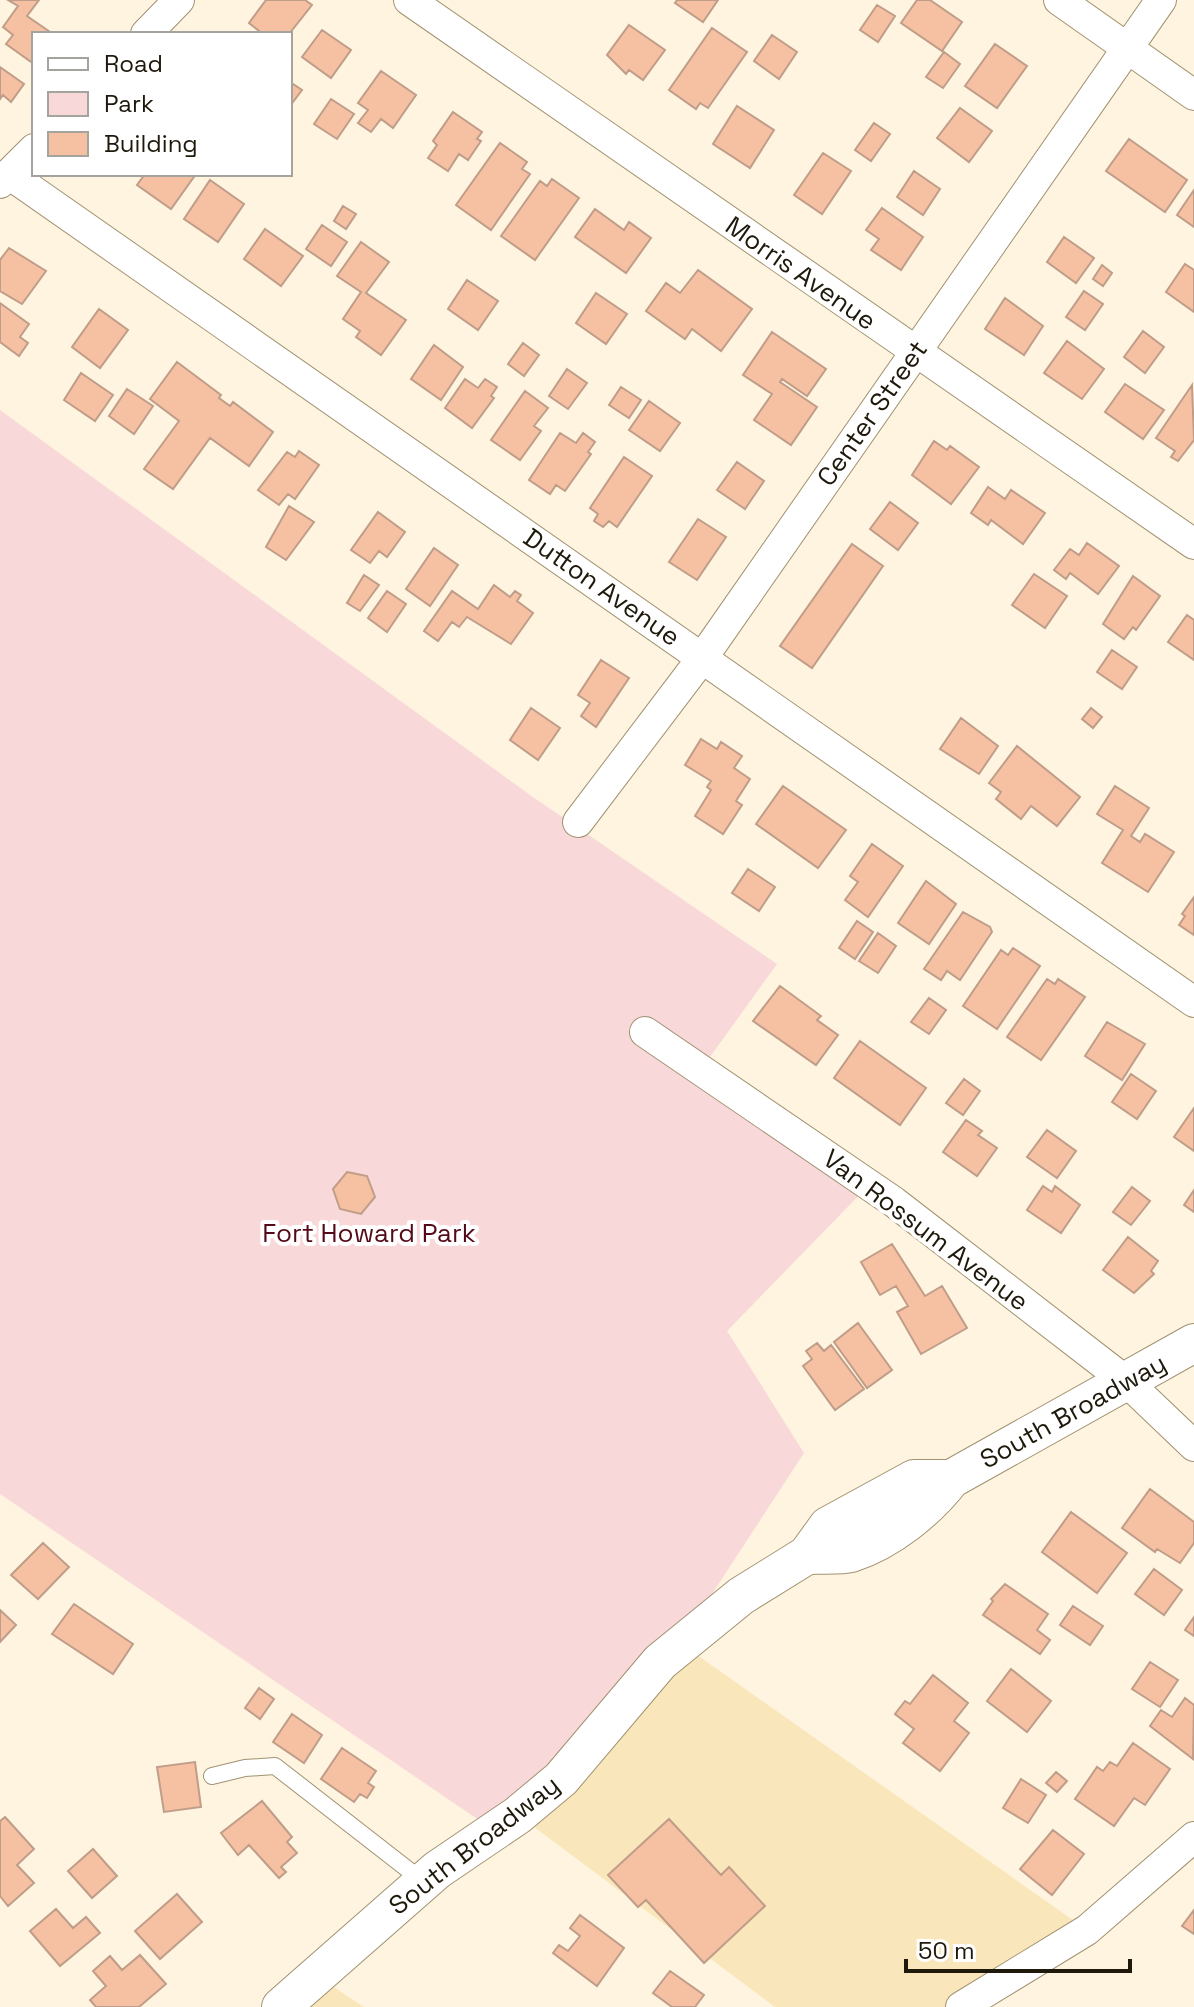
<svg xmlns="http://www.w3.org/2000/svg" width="1194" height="2007" viewBox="0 0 1194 2007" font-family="'Space Grotesk',sans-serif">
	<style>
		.built { fill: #fae6bb }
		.green { fill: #f8d8d8 }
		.building { fill: #f6c1a2; stroke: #c09d89; stroke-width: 2 }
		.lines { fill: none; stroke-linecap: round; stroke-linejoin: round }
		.service-casing { stroke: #a19271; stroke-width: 18 }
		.minor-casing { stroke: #a19271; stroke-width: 32 }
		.tertiary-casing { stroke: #a19271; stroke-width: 40 }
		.service { stroke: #fff; stroke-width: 16 }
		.minor { stroke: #fff; stroke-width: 30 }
		.tertiary { stroke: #fff; stroke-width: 38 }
		.labels { text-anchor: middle; stroke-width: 8; stroke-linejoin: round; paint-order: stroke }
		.street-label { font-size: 26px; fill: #1f190c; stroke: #fff }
		.park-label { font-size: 26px; fill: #540b17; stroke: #fff }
	</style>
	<rect width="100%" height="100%" fill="#fef4df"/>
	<path class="built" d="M680,1643L1087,1930L961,2007H775L518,1815Z
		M317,1976L364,2007H281Z"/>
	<path class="green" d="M0,410L530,795L777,964L702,1068L869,1185L727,1331L804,1453L680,1643L495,1831L0,1494Z"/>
	<path class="building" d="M8,0H39L27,16L53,34H34V64L6,44L13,35L3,27L18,6Z
		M266,0H305L312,5L289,34H263L249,23Z
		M677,0H718L703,22L675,3Z
		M917,0H930L962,22L942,51L901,23Z
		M877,5L895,16L878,42L860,30Z
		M629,25L665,50L643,80L629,70L626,74L607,55Z
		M712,28L747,52L708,108L700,103L696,109L669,90Z
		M322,30L351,50L331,78L302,57Z
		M772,35L797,52L779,79L754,61Z
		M995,44L1027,66L997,108L965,86Z
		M944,52L960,64L943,88L926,77Z
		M0,67L24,84L11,102L3,95L0,99Z
		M381,71L416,95L393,128L381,119L371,132L358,123L368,110L358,103Z
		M290,82L302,90L290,106Z
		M331,99L354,114L337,139L314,124Z
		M737,106L774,130L750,168L713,144Z
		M960,108L992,131L969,162L937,138Z
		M453,112L482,132L477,139L481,141L468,160L459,154L448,171L428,158L437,145L433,141Z
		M874,123L890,134L871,161L855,150Z
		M1129,139L1187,180L1165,212L1106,171Z
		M500,143L527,162L522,169L530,174L491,230L456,205Z
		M823,153L851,171L822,214L794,195Z
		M914,171L940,189L923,215L897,197Z
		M145,174H196L171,209L137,185Z
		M552,179L579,198L535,260L501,236L540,181L547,186Z
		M210,180L244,204L218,242L184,219Z
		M1194,190V227L1177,215Z
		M343,206L356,214L346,229L334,221Z
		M882,208L923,237L901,270L871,250L879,239L866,230Z
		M595,209L624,230L629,222L651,238L626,273L575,237Z
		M322,225L347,242L331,266L306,249Z
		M265,229L303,256L281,286L244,259Z
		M1064,237L1094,258L1076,283L1047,262Z
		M361,242L389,262L366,293L406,320L381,355L356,337L360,331L343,319L361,292L337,276Z
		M9,248L46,271L22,304L0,291V260Z
		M1185,264L1194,270V312L1166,292Z
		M1102,265L1112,273L1103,286L1093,279Z
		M698,270L752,309L721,351L692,329L685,339L646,311L666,283L680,293Z
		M467,280L498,301L478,330L448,309Z
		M1084,291L1103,304L1085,330L1066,317Z
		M596,293L627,314L606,344L576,323Z
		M1005,298L1043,326L1024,355L985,329Z
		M0,303L29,324L20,337L28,343L19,356L0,342Z
		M99,309L128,330L100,368L72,347Z
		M1143,331L1164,347L1145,373L1124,357Z
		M772,332L826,369L807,396L782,379L780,382L817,407L791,445L754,420L772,394L743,375Z
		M1067,341L1104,369L1082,399L1044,373Z
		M523,343L539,355L524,376L508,364Z
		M434,345L463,367L441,400L411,379Z
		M177,362L221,395L219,398L230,406L233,402L273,432L249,466L210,438L173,489L144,469L179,421L150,399Z
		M567,369L587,383L568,409L549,396Z
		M81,373L113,395L95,421L64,400Z
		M465,379L478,388L485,379L497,387L491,396L494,398L472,428L445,408Z
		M1125,384L1164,410L1143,439L1105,412Z
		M1192,385L1194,440L1178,461L1171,457L1175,451L1156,438Z
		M621,387L641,400L629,418L609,405Z
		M127,389L153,406L134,434L109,416Z
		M525,391L548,408L534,426L541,431L520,460L491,440Z
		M649,401L680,423L660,451L629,430Z
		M560,433L576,443L583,433L595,442L588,452L591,454L565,491L556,485L550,494L529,480Z
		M934,441L947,450L950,446L979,467L951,504L912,475Z
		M299,451L319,465L295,499L288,494L279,505L258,490L287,452L295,457Z
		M624,457L652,476L617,527L609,521L603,527L594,521L598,514L590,508Z
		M737,462L764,481L745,509L717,490Z
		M988,487L1005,499L1011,490L1045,513L1023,544L991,520L988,525L971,513Z
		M890,502L918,523L898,550L870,529Z
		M289,506L314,522L286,560L266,547Z
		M378,512L405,532L387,557L379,551L370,563L351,550Z
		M698,519L726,537L697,580L669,562Z
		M1087,543L1119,566L1098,594L1070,573L1066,579L1054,570L1070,549L1079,555Z
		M852,544L883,566L812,668L780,646Z
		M434,548L458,565L430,606L406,589Z
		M1034,574L1067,596L1045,628L1012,605Z
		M364,575L379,585L360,611L347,603Z
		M1133,576L1160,596L1136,630L1133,627L1124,639L1103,624Z
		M494,585L510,597L515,591L521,595L517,601L533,613L511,644L467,617L459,627L452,622L438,641L424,631L452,591L478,609Z
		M387,591L406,604L387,632L368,618Z
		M1187,615L1194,620V660L1168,642Z
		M1112,650L1137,667L1122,689L1097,672Z
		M601,660L629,678L596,727L581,716L590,703L578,695Z
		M531,708L560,728L538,760L510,740Z
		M1091,708L1102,717L1093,728L1082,719Z
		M961,718L998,746L979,774L940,749Z
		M701,739L717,749L721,742L742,756L734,768L750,779L736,801L742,805L723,834L695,816L711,790L707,787L711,781L685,765Z
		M1017,746L1080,797L1057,826L1031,806L1021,819L996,799L1001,792L989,783Z
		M783,786L846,830L818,868L756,824Z
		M1115,786L1149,808L1131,836L1140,842L1145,834L1174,852L1148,892L1102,863L1123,830L1097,814Z
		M872,844L903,866L868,917L845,900L858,882L850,876Z
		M748,869L775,887L759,911L732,893Z
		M926,881L956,904L929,944L898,923Z
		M1194,897V935L1179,925L1185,916L1182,914Z
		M963,912L990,927L992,932L960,980L947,971L941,980L924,969Z
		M857,921L873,932L855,959L839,948Z
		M878,933L896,946L878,973L859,961Z
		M1013,948L1040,966L997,1029L963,1006L1001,950L1008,955Z
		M1047,979L1055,984L1058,979L1085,997L1041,1060L1007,1037Z
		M780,986L821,1016L817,1020L838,1035L816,1065L753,1021Z
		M929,998L946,1010L929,1034L911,1022Z
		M1107,1022L1145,1044L1122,1080L1085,1056Z
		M860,1041L926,1088L900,1125L834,1078Z
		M1131,1074L1156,1091L1137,1119L1112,1102Z
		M964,1079L980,1091L963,1115L946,1103Z
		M1194,1108V1151L1174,1137Z
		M966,1120L982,1131L978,1135L997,1148L977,1176L943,1152Z
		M1047,1130L1076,1151L1057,1178L1027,1157Z
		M347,1172L367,1176L375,1197L361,1214L340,1209L333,1189Z
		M1043,1186L1052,1192L1055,1186L1080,1205L1061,1233L1027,1210Z
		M1132,1187L1150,1201L1131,1225L1113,1212Z
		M1194,1190V1212L1184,1205Z
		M1128,1237L1158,1261L1151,1271L1154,1274L1134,1293L1103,1270Z
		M892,1244L925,1296L942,1286L967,1328L921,1354L897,1312L908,1306L896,1286L880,1295L861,1262Z
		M858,1323L892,1370L867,1388L834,1342Z
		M817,1343L824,1351L831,1345L864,1389L835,1410L803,1366L812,1359L806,1351Z
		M1150,1489L1194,1522V1543L1180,1563L1157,1549L1155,1552L1122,1528Z
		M1071,1512L1127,1553L1097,1593L1042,1552Z
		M43,1543L69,1567L38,1599L11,1575Z
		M1154,1569L1182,1590L1164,1615L1135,1594Z
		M1005,1584L1048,1614L1037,1630L1050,1640L1040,1654L983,1615L993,1601L991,1599Z
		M74,1604L133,1644L113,1674L52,1634Z
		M1073,1606L1103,1626L1090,1645L1060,1625Z
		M0,1610L16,1625L0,1642Z
		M1194,1617V1636L1185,1630Z
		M1150,1662L1178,1680L1160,1707L1132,1689Z
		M1011,1669L1051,1701L1027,1732L987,1701Z
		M933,1675L968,1703L954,1721L969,1733L940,1771L903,1743L914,1729L895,1714L905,1701L910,1704Z
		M259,1688L274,1699L260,1719L245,1708Z
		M1185,1698L1194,1705L1193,1759L1150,1726L1161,1710L1172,1717Z
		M292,1714L322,1735L304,1763L273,1742Z
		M1133,1743L1170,1769L1145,1805L1134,1798L1114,1826L1075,1799L1097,1767L1103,1771L1110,1762L1117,1766Z
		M342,1748L376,1771L368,1783L374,1787L367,1798L360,1794L354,1802L321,1779Z
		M195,1762L201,1807L164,1812L157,1767Z
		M1056,1772L1067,1781L1057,1792L1046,1783Z
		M1021,1779L1046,1795L1028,1823L1003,1808Z
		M262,1801L292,1837L287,1842L297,1853L281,1867L286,1872L279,1878L249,1845L238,1855L221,1833Z
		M5,1817L34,1849L17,1865L34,1883L8,1906L0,1896V1821Z
		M669,1819L721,1875L729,1867L765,1906L704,1963L646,1900L638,1907L608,1875Z
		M1053,1830L1084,1854L1052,1895L1020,1869Z
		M93,1849L117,1876L92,1898L68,1871Z
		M177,1894L202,1922L160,1959L135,1931Z
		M56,1909L73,1928L86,1917L100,1933L60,1966L30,1931Z
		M1194,1910V1934L1182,1926Z
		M580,1915L624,1948L597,1986L553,1953L559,1945L568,1951L580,1936L570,1928Z
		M140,1955L166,1984L139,2007H96L90,2000L106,1986L93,1971L110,1956L122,1970Z
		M670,1971L704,1995L695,2007H672L653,1993Z"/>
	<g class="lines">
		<defs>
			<path id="service" d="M212,1776L245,1768L275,1766L424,1882"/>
			<path id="minor" d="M409,0L1194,544
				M1059,0L1194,95
				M146,34L179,0
				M9,174L1194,1002
				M0,183L34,149
				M578,822L703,657L1161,0
				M645,1032L894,1202L1127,1382L1194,1446
				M961,2007L1087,1930L1194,1837"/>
			<path id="tertiary" d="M807,1555C820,1554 838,1556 851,1553C890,1540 927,1510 951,1479L1194,1343
				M281,2007L437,1870L518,1815L561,1779L660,1662L741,1596L807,1555L828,1526L914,1479H951"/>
		</defs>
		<use href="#service" class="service-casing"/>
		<use href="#minor" class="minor-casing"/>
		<use href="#tertiary" class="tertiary-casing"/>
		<use href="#service" class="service"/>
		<use href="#minor" class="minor"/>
		<use href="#tertiary" class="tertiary"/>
	</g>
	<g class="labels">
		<g class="street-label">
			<text transform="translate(801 273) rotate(35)" y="9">Morris Avenue</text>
			<text transform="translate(872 413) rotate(-55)" y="9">Center Street</text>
			<text transform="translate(602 587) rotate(35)" y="9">Dutton Avenue</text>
			<text transform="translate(926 1230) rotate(37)" y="9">Van Rossum Avenue</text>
			<text transform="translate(1073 1411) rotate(-29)" y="9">South Broadway</text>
			<text transform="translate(474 1845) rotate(-38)" y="9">South Broadway</text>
		</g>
		<g class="park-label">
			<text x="369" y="1242">Fort Howard Park</text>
		</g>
	</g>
	<rect x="32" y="32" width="260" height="144" fill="#ffffff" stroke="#a5a39e" stroke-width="2"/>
	<rect x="48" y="58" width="40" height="12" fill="#ffffff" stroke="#a5a39e" stroke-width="2"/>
	<text x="104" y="72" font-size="24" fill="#1f190c">Road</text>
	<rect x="48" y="92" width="40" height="24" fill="#f8d8d8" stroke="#a5a39e" stroke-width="2"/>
	<text x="104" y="112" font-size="24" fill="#1f190c">Park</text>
	<rect x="48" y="132" width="40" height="24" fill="#f6c1a2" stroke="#a5a39e" stroke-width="2"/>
	<text x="104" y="152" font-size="24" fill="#1f190c">Building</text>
	<path d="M906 1959v12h224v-12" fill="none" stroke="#1f190c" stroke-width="4"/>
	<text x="918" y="1959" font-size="24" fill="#1f190c" stroke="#ffffff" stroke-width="6" paint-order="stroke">50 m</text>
</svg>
